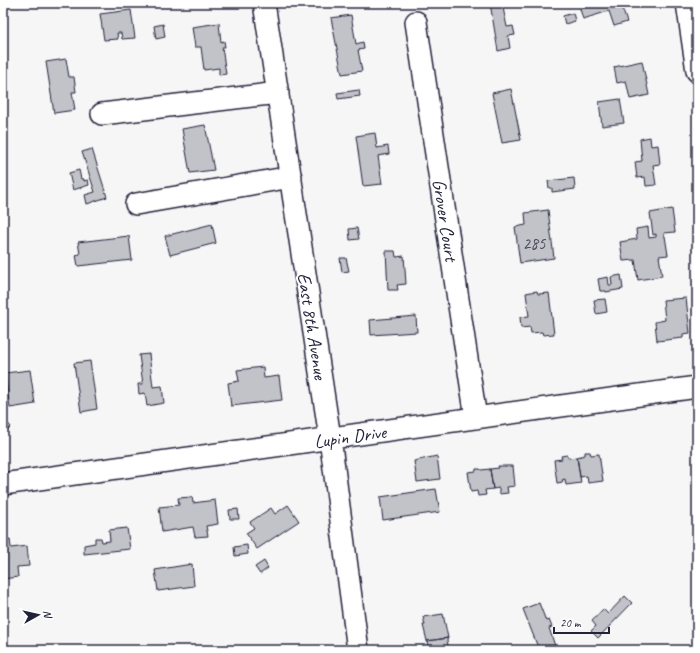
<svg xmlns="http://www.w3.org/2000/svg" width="700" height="653" viewBox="0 0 700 653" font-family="Caveat,sans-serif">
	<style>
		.building { fill: #c2c2c9; stroke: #22223b }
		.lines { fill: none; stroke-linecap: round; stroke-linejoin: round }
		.minor-casing { stroke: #22223b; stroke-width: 24 }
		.minor { stroke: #fff; stroke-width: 21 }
		.labels { text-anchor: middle; stroke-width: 4; stroke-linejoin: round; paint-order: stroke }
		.number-label { font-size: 17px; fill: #4a4a5e }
		.street-label { font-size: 19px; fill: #22223b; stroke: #fff }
	</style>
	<rect width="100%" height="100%" fill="#f6f6f7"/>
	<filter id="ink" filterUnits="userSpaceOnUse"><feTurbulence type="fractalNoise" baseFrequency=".025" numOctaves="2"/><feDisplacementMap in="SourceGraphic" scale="8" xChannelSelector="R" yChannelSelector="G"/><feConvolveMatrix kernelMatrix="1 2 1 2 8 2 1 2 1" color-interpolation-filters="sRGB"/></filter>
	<g filter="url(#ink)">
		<path class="building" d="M490,3H502L507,27L513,26L515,35L508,36L510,48L498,51Z
			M598,3H629L630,5L622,8L627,22L614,26L609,11L583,19L580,9Z
			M131,10L135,38L122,39L121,33H117L118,39L104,40L100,14Z
			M573,13L575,21L565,24L563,16Z
			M351,15L356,44L363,42L364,49L358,50L362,71L342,74L331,18Z
			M219,23L221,42L224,41L225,47H222L226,74L219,75V68L204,70L201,47H195L192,27Z
			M163,24L165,37L156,39L154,26Z
			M66,59L69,77H74L76,92H72L75,110L54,113L46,62Z
			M642,61L649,95L630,99L626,81L617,83L614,67Z
			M511,89L521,140L502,143L492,93Z
			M359,90L360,96L338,99L337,93Z
			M620,99L624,123L602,126L599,102Z
			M205,125L214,170L190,173L182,129Z
			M375,133L377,148L388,146L389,154L378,156L382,184L363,186L356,136Z
			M650,137L651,146L658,145L660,164L653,165L656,185L646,186L645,177L637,178L635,162L642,161L640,139Z
			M92,149L107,197L87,204L85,195L95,192L82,152Z
			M79,170L81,179H84V181L88,180L89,185L73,190L69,173Z
			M574,178L575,189L552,192V188H549L548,181Z
			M672,209L675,232L664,233V236H665L668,255L659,256L662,276L638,280L635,260L623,261L620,242L637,239L636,229L648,227L649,238L656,237V234L653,235L650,213Z
			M548,210L554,258L520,263L515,227L526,225L525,213Z
			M212,224L216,243L170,255L165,236Z
			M357,228L359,239L350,240L349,229Z
			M129,236L132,260L78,266L76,255L80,254L78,242Z
			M386,251H395L396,257L404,256L406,284L397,285L398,290H388Z
			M340,258H346L349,271L342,272Z
			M621,275L623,289L606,292V291H600L598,279L608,277L609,285H612L611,277Z
			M537,291L538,294L549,293L554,334L543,335L542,332L531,333L530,327L521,328L520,317L529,316L526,293Z
			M686,298L690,333L683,334V338L657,341L655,322L665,320L663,300Z
			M605,299L607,312L596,314L594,300Z
			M416,316L417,332L371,335L370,320Z
			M149,354L153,387L162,386L164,403L147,406L145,393L139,394L138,384H143L139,355Z
			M90,361L97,409L81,412L74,363Z
			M263,367L264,378L279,376L282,400L231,406L228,383L239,381L237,370Z
			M30,370L35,404L10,408L5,373Z
			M3,418L11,427L3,435Z
			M585,452H590L591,455L599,454L603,481L588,483L587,476L580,477L577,457L585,455Z
			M567,455L568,458L577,457L581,483L566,485L565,479L562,480L563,482L557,483L554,460L562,459L561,456Z
			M437,456L440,479L417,482L414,461Z
			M498,466H513L515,486L507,487L508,493L499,494V488L493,489L490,469L499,468Z
			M476,469H480L481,470L490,469L493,489L485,490L486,495L478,496L477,491L471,492L468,472L476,471Z
			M436,489L440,512L383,520L380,497Z
			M192,497L193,503L215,500L218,524L206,526L208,536L195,537L193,527L162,532L159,507L179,505L178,498Z
			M288,505L299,521L257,549L246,533L254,528L250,522L271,508L275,514Z
			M238,509L239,519H230L229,510Z
			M127,528L130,549L84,554V545L95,543V538H101L102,542L110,541L109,530Z
			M10,539L11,548L27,546L29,566L17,567L18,577L3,579V540Z
			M247,545L248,554L235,556L234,547Z
			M264,561L268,568L260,574L255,567Z
			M192,564L194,586L158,591L155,570Z
			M625,596L632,603L598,638L591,631L596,626L592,621L603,609L608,614Z
			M539,603L546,621L549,620L552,627L549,628L556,649L552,650H539L523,609Z
			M443,614L448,638L427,641L423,625H425L423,617Z
			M448,638L447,640L449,650H426V648H428L427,641Z
			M224,646L225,650H205L212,649Z"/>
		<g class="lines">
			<defs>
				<path id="minor" d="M264,3L330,438L358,650
					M687,3L697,71
					M416,22L476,418
					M102,114L278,93
					M136,204L291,177
					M3,484L697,387"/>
			</defs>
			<use href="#minor" class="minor-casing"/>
			<use href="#minor" class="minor"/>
		</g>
	</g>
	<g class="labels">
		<g class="number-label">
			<text x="534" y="249">285</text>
		</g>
		<g class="street-label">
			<text transform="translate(446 220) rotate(81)" y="7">Grover Court</text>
			<text transform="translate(313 326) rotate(81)" y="7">East 8th Avenue</text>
			<text transform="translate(350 436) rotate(-8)" y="7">Lupin Drive</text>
		</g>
	</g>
	<rect width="700" height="653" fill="none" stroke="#fff" stroke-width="16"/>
	<rect x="8" y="8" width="684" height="637" fill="none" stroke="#22223b" stroke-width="1.5" filter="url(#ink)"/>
	<g transform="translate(38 615) rotate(82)" stroke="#ffffff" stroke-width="3" paint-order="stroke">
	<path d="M0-3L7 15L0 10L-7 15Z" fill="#22223b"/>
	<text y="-6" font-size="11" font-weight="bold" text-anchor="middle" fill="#22223b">N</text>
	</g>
	<path d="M554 627v6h55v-6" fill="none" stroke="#22223b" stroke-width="2"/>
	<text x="560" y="627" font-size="12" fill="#22223b" stroke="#ffffff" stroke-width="3" paint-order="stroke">20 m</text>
</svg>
